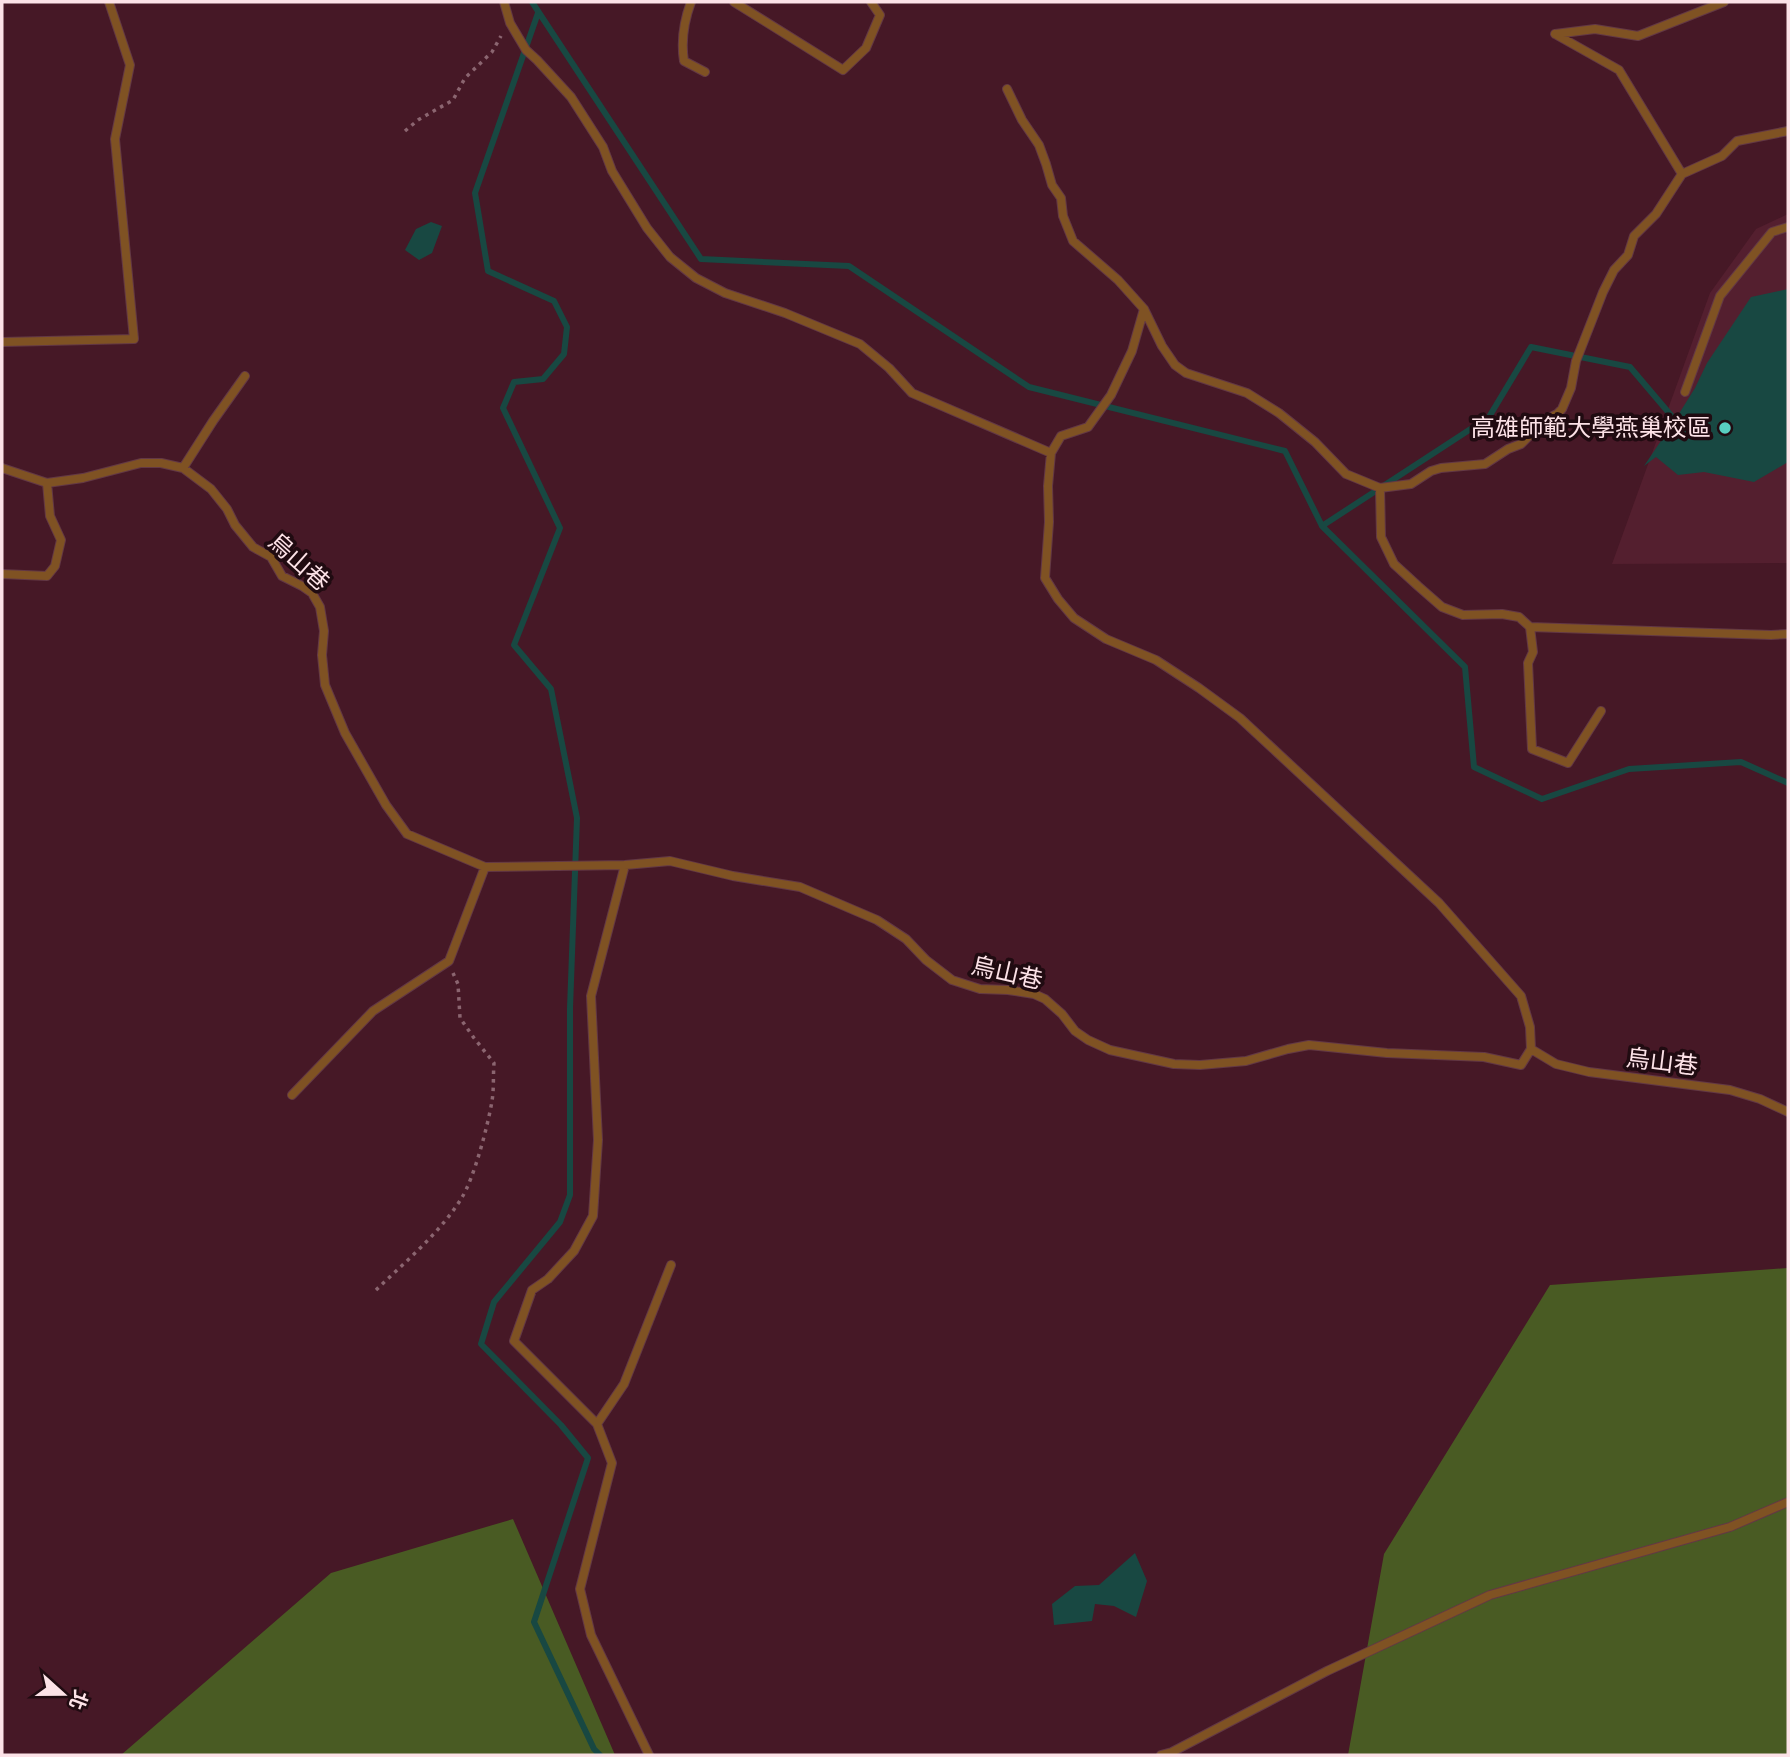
<svg xmlns="http://www.w3.org/2000/svg" width="1790" height="1757" viewBox="0 0 1790 1757" font-family="'Exo 2','Noto Sans TC',sans-serif">
	<style>
		.built { fill: #541f2f }
		.green { fill: #495b23 }
		.water { fill: #184842 }
		.lines { fill: none; stroke-linecap: round; stroke-linejoin: round }
		.stream { stroke: #184842; stroke-width: 6 }
		.lane-casing { stroke: #633845; stroke-width: 10 }
		.path { stroke: #8b6570; stroke-width: 3.5; stroke-dasharray: 3.5 5; stroke-linecap: butt }
		.lane { stroke: #7f5223; stroke-width: 8 }
		.poi-dot { fill: #58cec0; stroke: #200b11; stroke-width: 2.5 }
		.labels { text-anchor: middle; stroke-width: 7; stroke-linejoin: round; paint-order: stroke }
		.poi-label { font-size: 24px; fill: #fce2e7; stroke: #200b11; text-anchor: end }
		.street-label { font-size: 24px; fill: #fce2e7; stroke: #200b11 }
	</style>
	<rect width="100%" height="100%" fill="#461826"/>
	<path class="built" d="M1788,214V563L1612,564L1710,293L1756,229Z"/>
	<path class="green" d="M1788,1268V1755H1348L1384,1554L1550,1285Z
		M513,1519L615,1755H121L331,1573Z"/>
	<path class="water" d="M431,222L442,226L432,253L419,260L405,250L416,229Z
		M1788,289V462L1754,482L1704,472L1678,475L1656,457L1644,466L1675,420L1695,388L1707,363L1751,297Z
		M1135,1553L1147,1581L1136,1617L1114,1606L1095,1604L1092,1621L1054,1625L1052,1604L1075,1586L1099,1585Z"/>
	<g class="lines">
		<path class="stream" d="M532,2L701,259L849,266L1029,387L1285,451L1322,526L1489,417L1531,347L1630,367L1675,420
			M538,13L475,193L488,271L554,301L567,327L564,354L543,379L514,382L503,408L560,528L514,645L551,689L577,818L570,1008V1195L560,1222L494,1302L481,1344L561,1425L588,1458L534,1622L594,1749L600,1755
			M1322,526L1465,667L1474,767L1542,799L1629,769L1741,762L1788,783"/>
		<defs>
			<path id="lane" d="M504,2L510,23L526,50L537,60L571,97L603,147L612,171L647,228L670,257L696,278L725,293L785,313L860,344L889,368L912,393L1051,453L1061,436L1088,427L1111,395L1132,351L1144,309
				M691,2C684,21 681,42 684,61L705,72
				M734,2L843,70L866,48L880,15L871,2
				M1555,34L1619,70L1682,174
				M1555,34L1595,29L1638,36L1724,2
				M1007,89L1022,120L1039,145L1046,164L1052,185L1061,198L1063,216L1073,241L1118,280L1144,309L1162,346L1175,365L1186,373L1247,393L1279,413L1315,442L1346,474L1380,488L1381,537L1394,564L1418,586L1442,607L1463,615L1502,614L1519,617L1530,627L1533,652L1528,663L1532,749L1568,763L1601,711
				M2,342L134,339L115,139L130,65L109,2
				M1685,392L1720,296L1772,232L1788,227
				M2,468L47,483L83,478L141,463H161L183,468L211,489L227,509L235,525L253,547L271,557L282,576L302,586L312,593L320,607L324,631L322,655L325,685L345,733L386,805L407,834L485,867L625,865L670,861L733,876L800,887L877,920L906,939L926,960L952,980L980,989L1008,990L1034,994L1045,999L1062,1014L1075,1031L1088,1040L1110,1050L1174,1064L1200,1065L1246,1061L1288,1049L1309,1045L1387,1053L1484,1057L1521,1065L1531,1049L1530,1027L1521,996L1439,903L1240,718L1199,688L1156,660L1106,639L1074,618L1058,599L1045,578L1049,522L1048,486L1051,453
				M183,468L213,421L245,376
				M1380,488L1411,484L1431,471L1441,468L1485,464L1508,449L1521,444L1545,420L1557,414L1562,409L1571,388L1576,361L1603,292L1614,270L1628,255L1634,236L1656,214L1682,174L1722,156L1737,141L1788,131
				M2,574L47,576L55,566L61,540L50,516L47,483
				M1530,627L1771,635L1788,634
				M625,865L591,996L598,1140L593,1216L574,1251L548,1279L532,1290L514,1341L597,1424L612,1463L580,1589L591,1635L649,1755
				M1531,1049L1556,1064L1589,1072L1730,1090L1760,1099L1788,1112
				M292,1095L373,1011L449,961L485,867
				M597,1424L624,1384L671,1265
				M1161,1755L1172,1752L1327,1671L1490,1595L1730,1527L1788,1502"/>
		</defs>
		<use href="#lane" class="lane-casing"/>
		<path class="path" d="M405,131L418,120L453,100L465,78L492,52L501,36
			M376,1290C405,1262 439,1234 461,1199C474,1179 488,1125 492,1101C494,1089 493,1075 494,1063L474,1038L460,1018L458,984L453,973"/>
		<use href="#lane" class="lane"/>
	</g>
	<circle class="poi-dot" cx="1725" cy="428" r="7"/>
	<g class="labels">
		<g class="poi-label">
			<text x="1711" y="436">高雄師範大學燕巢校區</text>
		</g>
		<g class="street-label">
			<text transform="translate(299 562) rotate(42)" y="8">烏山巷</text>
			<text transform="translate(1007 973) rotate(13)" y="8">烏山巷</text>
			<text transform="translate(1662 1062) rotate(7)" y="8">烏山巷</text>
		</g>
	</g>
	<rect width="1790" height="1757" fill="none" stroke="#fce2e7" stroke-width="7"/>
	<g transform="translate(63 1694) rotate(111)" stroke="#200b11" stroke-width="5" paint-order="stroke">
	<path d="M0-5L12 26L0 18L-12 26Z" fill="#fce2e7"/>
	<text y="-10" font-size="19" font-weight="bold" text-anchor="middle" fill="#fce2e7">北</text>
	</g>
</svg>
